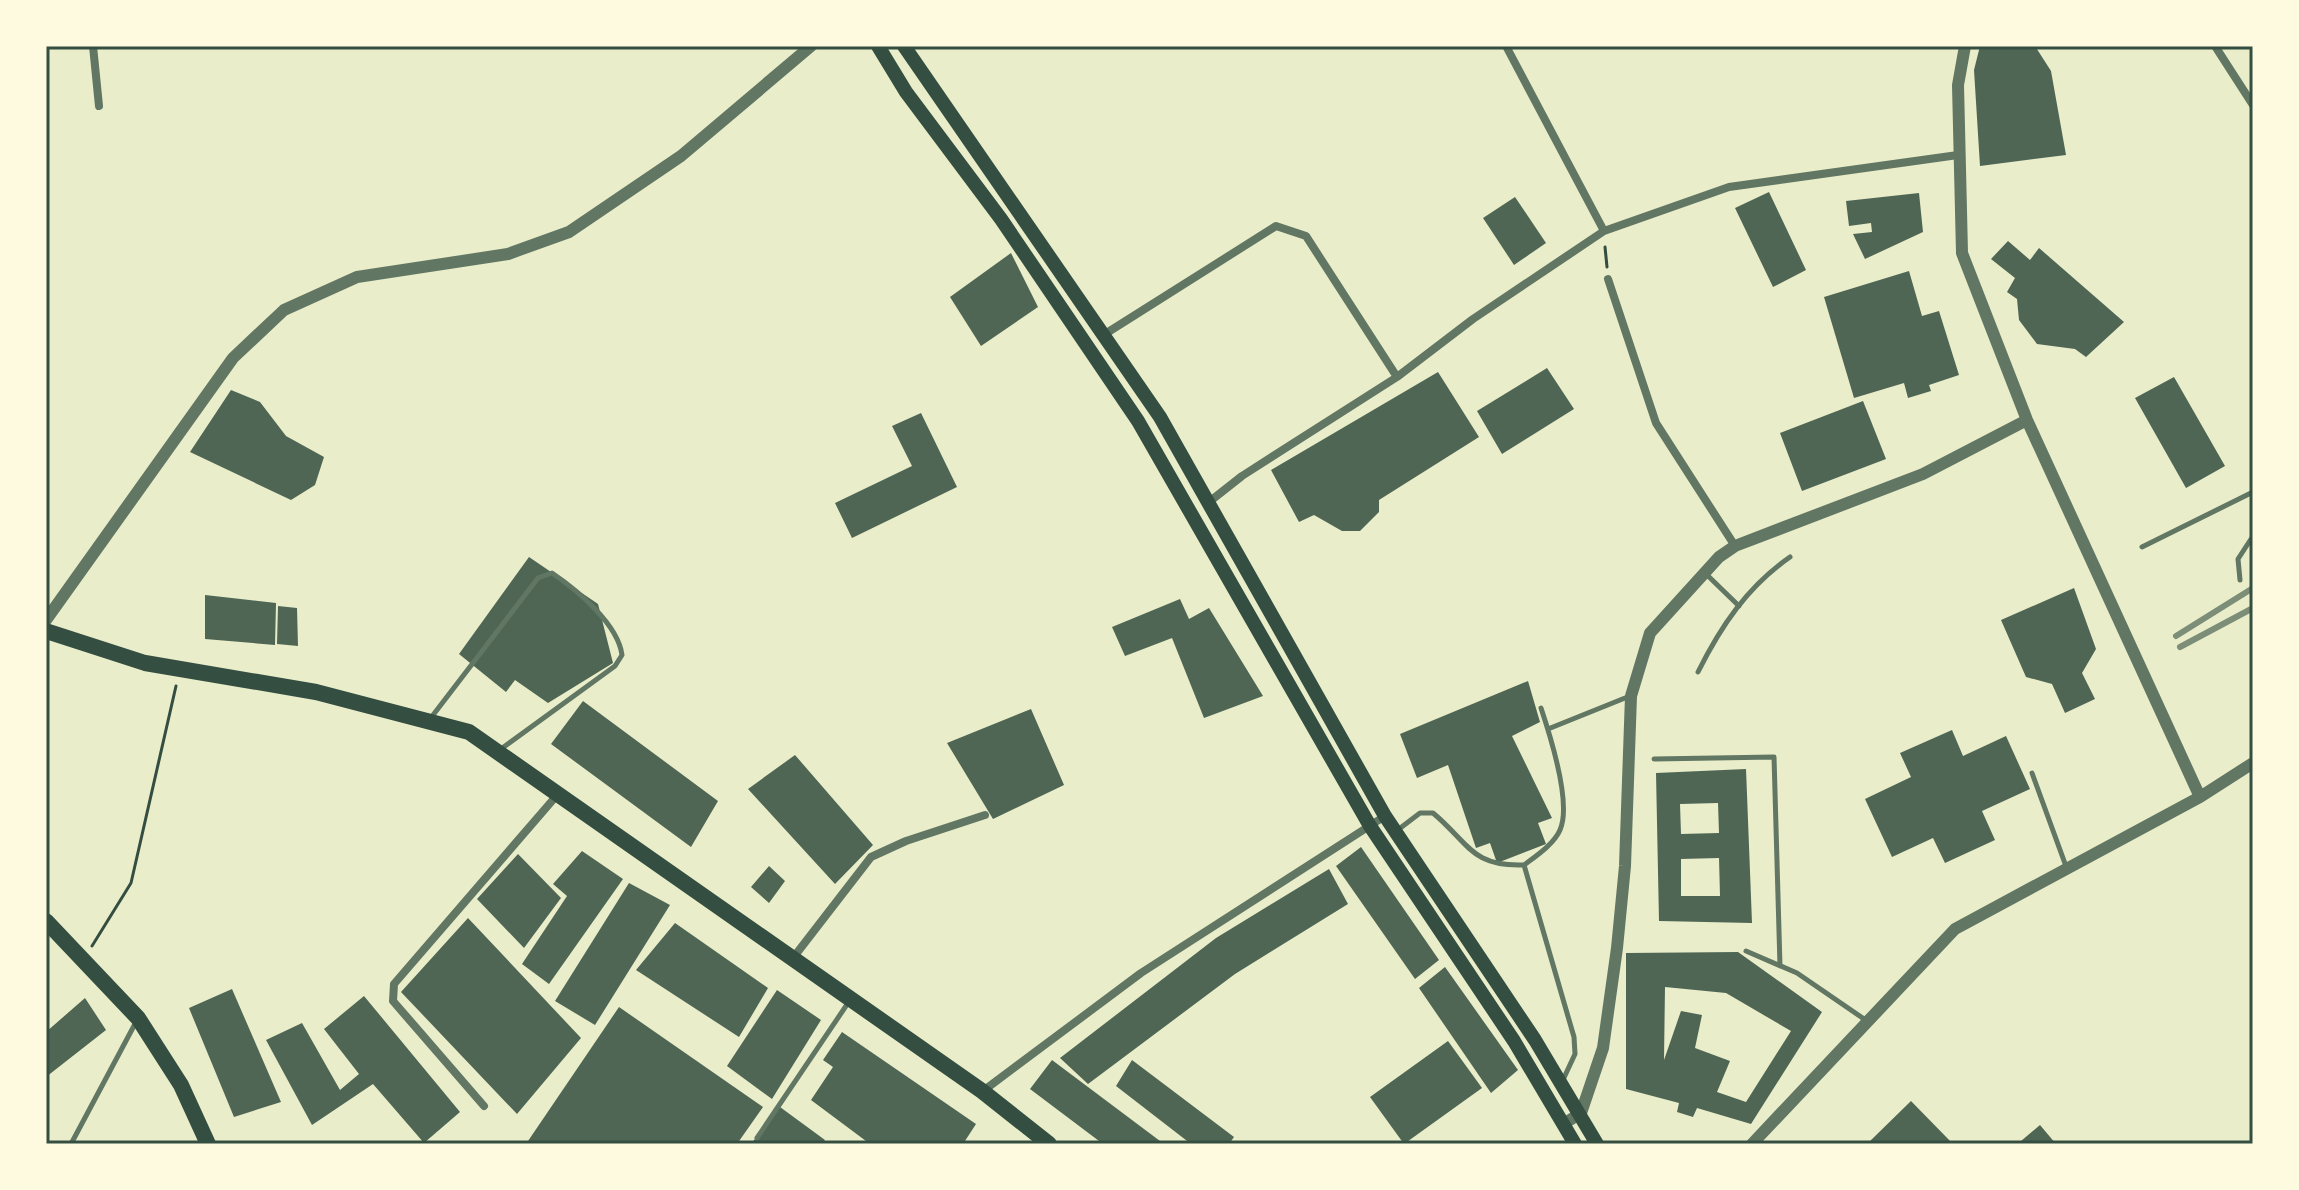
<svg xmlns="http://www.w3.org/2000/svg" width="2299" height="1190" viewBox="0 0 2299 1190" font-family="Jost,sans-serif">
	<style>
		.building { fill: #4f6655; fill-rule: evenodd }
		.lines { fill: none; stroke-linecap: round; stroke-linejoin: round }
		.path { stroke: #344e41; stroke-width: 3 }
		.service { stroke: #617663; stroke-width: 5 }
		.minor { stroke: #617663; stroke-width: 8 }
		.tertiary { stroke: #617663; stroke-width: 12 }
		.secondary { stroke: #344e41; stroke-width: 14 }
		.primary { stroke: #344e41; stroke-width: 16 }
		.rail { stroke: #7c8e77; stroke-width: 6 }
		.neatline { fill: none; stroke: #344e41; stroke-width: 3 }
	</style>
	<rect width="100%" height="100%" fill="#e9edc9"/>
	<path class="building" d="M1980,46H2035L2051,71L2066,155L1980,166L1974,70Z
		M1769,192L1806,270L1773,287L1735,208Z
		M1919,193L1923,232L1865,259L1853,234L1872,232L1871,223L1849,226L1846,201Z
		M1515,197L1546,243L1514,265L1483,218Z
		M2008,241L2030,260L2039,248L2124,322L2086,357L2075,349L2037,344L2019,320L2017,299L2007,292L2015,278L1991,259Z
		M1011,253L1038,307L981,346L950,297Z
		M1909,271L1922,316L1939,311L1959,375L1929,385L1931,391L1908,398L1904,383L1854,398L1824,297Z
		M1547,368L1574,409L1502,454L1477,411Z
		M1438,372L1479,437L1379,500V512L1360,531H1342L1314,515L1299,522L1271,470Z
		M2174,377L2225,466L2186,488L2135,398Z
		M231,390L260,402L286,436L324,457L315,485L291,500L190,452Z
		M1863,401L1886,459L1802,491L1780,433Z
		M921,413L957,487L852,538L835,503L912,466L892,426Z
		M529,557L598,604L613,663L548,703L515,680L506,692L459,654Z
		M2074,588L2096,649L2082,673L2095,699L2065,713L2052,684L2026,677L2001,620Z
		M205,595L276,603L275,645L205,639Z
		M1180,599L1189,619L1209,608L1263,696L1204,718L1172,638L1125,656L1112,627Z
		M278,606L297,608L298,646L277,644Z
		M1528,681L1540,722L1512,736L1552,818L1538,823L1546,844L1497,863L1490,843L1476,848L1448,765L1417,778L1400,734Z
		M583,701L718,801L691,847L551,744Z
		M1031,709L1064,785L993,819L947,743Z
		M1952,730L1963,756L2006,736L2030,789L1982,811L1995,840L1945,863L1933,838L1892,857L1865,799L1911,777L1900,753Z
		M795,755L873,845L835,884L748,789Z
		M1746,769L1752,923L1659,921L1656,773ZM1718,803L1719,833L1681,834L1680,804ZM1719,858L1720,896H1681V859Z
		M1361,847L1439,960L1415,979L1336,866Z
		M582,851L623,879L549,984L522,964L567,896L553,884Z
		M518,854L561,898L524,948L477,899Z
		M769,866L785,881L769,903L751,887Z
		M1329,869L1348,904L1235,974L1088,1084L1060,1058L1216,938Z
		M629,883L670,905L595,1025L555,1001Z
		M468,918L581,1038L517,1114L401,992Z
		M675,923L768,988L739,1037L636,970Z
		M1738,952L1822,1012L1751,1124L1697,1108L1693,1117L1677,1112L1679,1103L1626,1089V953ZM1665,987L1726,993L1791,1031L1746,1102L1717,1092L1730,1061L1695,1048L1702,1015L1681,1011L1664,1060Z
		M1445,967L1518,1070L1491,1093L1419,988Z
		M232,989L281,1102L234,1117L189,1008Z
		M777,990L821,1020L772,1099L727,1066Z
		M364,996L460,1112L424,1143L373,1084L312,1125L266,1040L302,1023L340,1090L359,1074L324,1029Z
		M85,998L106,1030L46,1077V1032Z
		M619,1007L763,1107L737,1144H526Z
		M842,1032L976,1124L963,1144H870L811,1100L833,1067L823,1060Z
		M1448,1041L1482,1088L1404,1144L1370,1097Z
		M1052,1060L1164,1144H1103L1030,1089Z
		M1132,1060L1234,1137L1229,1144H1191L1116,1086Z
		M1911,1101L1953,1144H1867Z
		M780,1107L825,1140L822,1144H751Z
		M2040,1125L2056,1144H2023L2021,1141Z"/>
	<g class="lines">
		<path class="path" d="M1605,247L1607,267
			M92,946L131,883L176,686"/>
		<path class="service" d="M2142,547L2253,492
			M1705,573L1739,606
			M2240,580L2238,559L2253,536
			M1698,672C1721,626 1747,587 1790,557
			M430,719L538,578L552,573C577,590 618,624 622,655L615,666L501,749
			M1548,729L1630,696
			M1654,759L1774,757L1780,966
			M2032,773L2067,869
			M1399,829L1420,813H1433C1469,843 1471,867 1524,865L1574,1037L1575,1054L1562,1082
			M1524,865C1536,856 1554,844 1560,830C1572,803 1550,735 1541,708
			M1746,951L1797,973L1867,1021
			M757,1138L850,1000
			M71,1144L136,1022"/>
		<path class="minor" d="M93,46L99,106
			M1506,46L1604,231
			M2215,46L2253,105
			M1608,279L1656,423L1735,546
			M1105,334L1276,226L1306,236L1397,377
			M1209,502L1242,476L1397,377L1473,319L1604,231L1729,187L1958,155
			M793,958L871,857L906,841L985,815
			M983,1091L1141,973L1385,816
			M484,1106L393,1001L394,984L558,794"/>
		<path class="tertiary" d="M1965,46L1958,85L1962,253L2027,420L2200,797
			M46,620L233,358L284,310L357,277L508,254L569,232L681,156L811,46
			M1565,1123L1581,1113L1603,1048L1617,948L1625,866L1631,696L1650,633L1719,557L1735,546L1923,474L2027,420
			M1752,1144L1955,929L2200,797L2253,763"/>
		<path class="secondary" d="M878,46L906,92L1001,219L1138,421L1370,826L1514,1041L1575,1144
			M904,46L1160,417L1385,816L1535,1040L1597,1144"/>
		<path class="primary" d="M46,631L145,663L316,692L469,732L982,1091L1049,1144
			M46,921L138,1018L181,1085L208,1144"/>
		<path class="rail" d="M2176,636L2253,588
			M2180,647L2253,608"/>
	</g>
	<rect width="2299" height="1190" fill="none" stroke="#fefae0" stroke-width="96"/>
	<rect x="48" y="48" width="2203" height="1094" class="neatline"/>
</svg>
